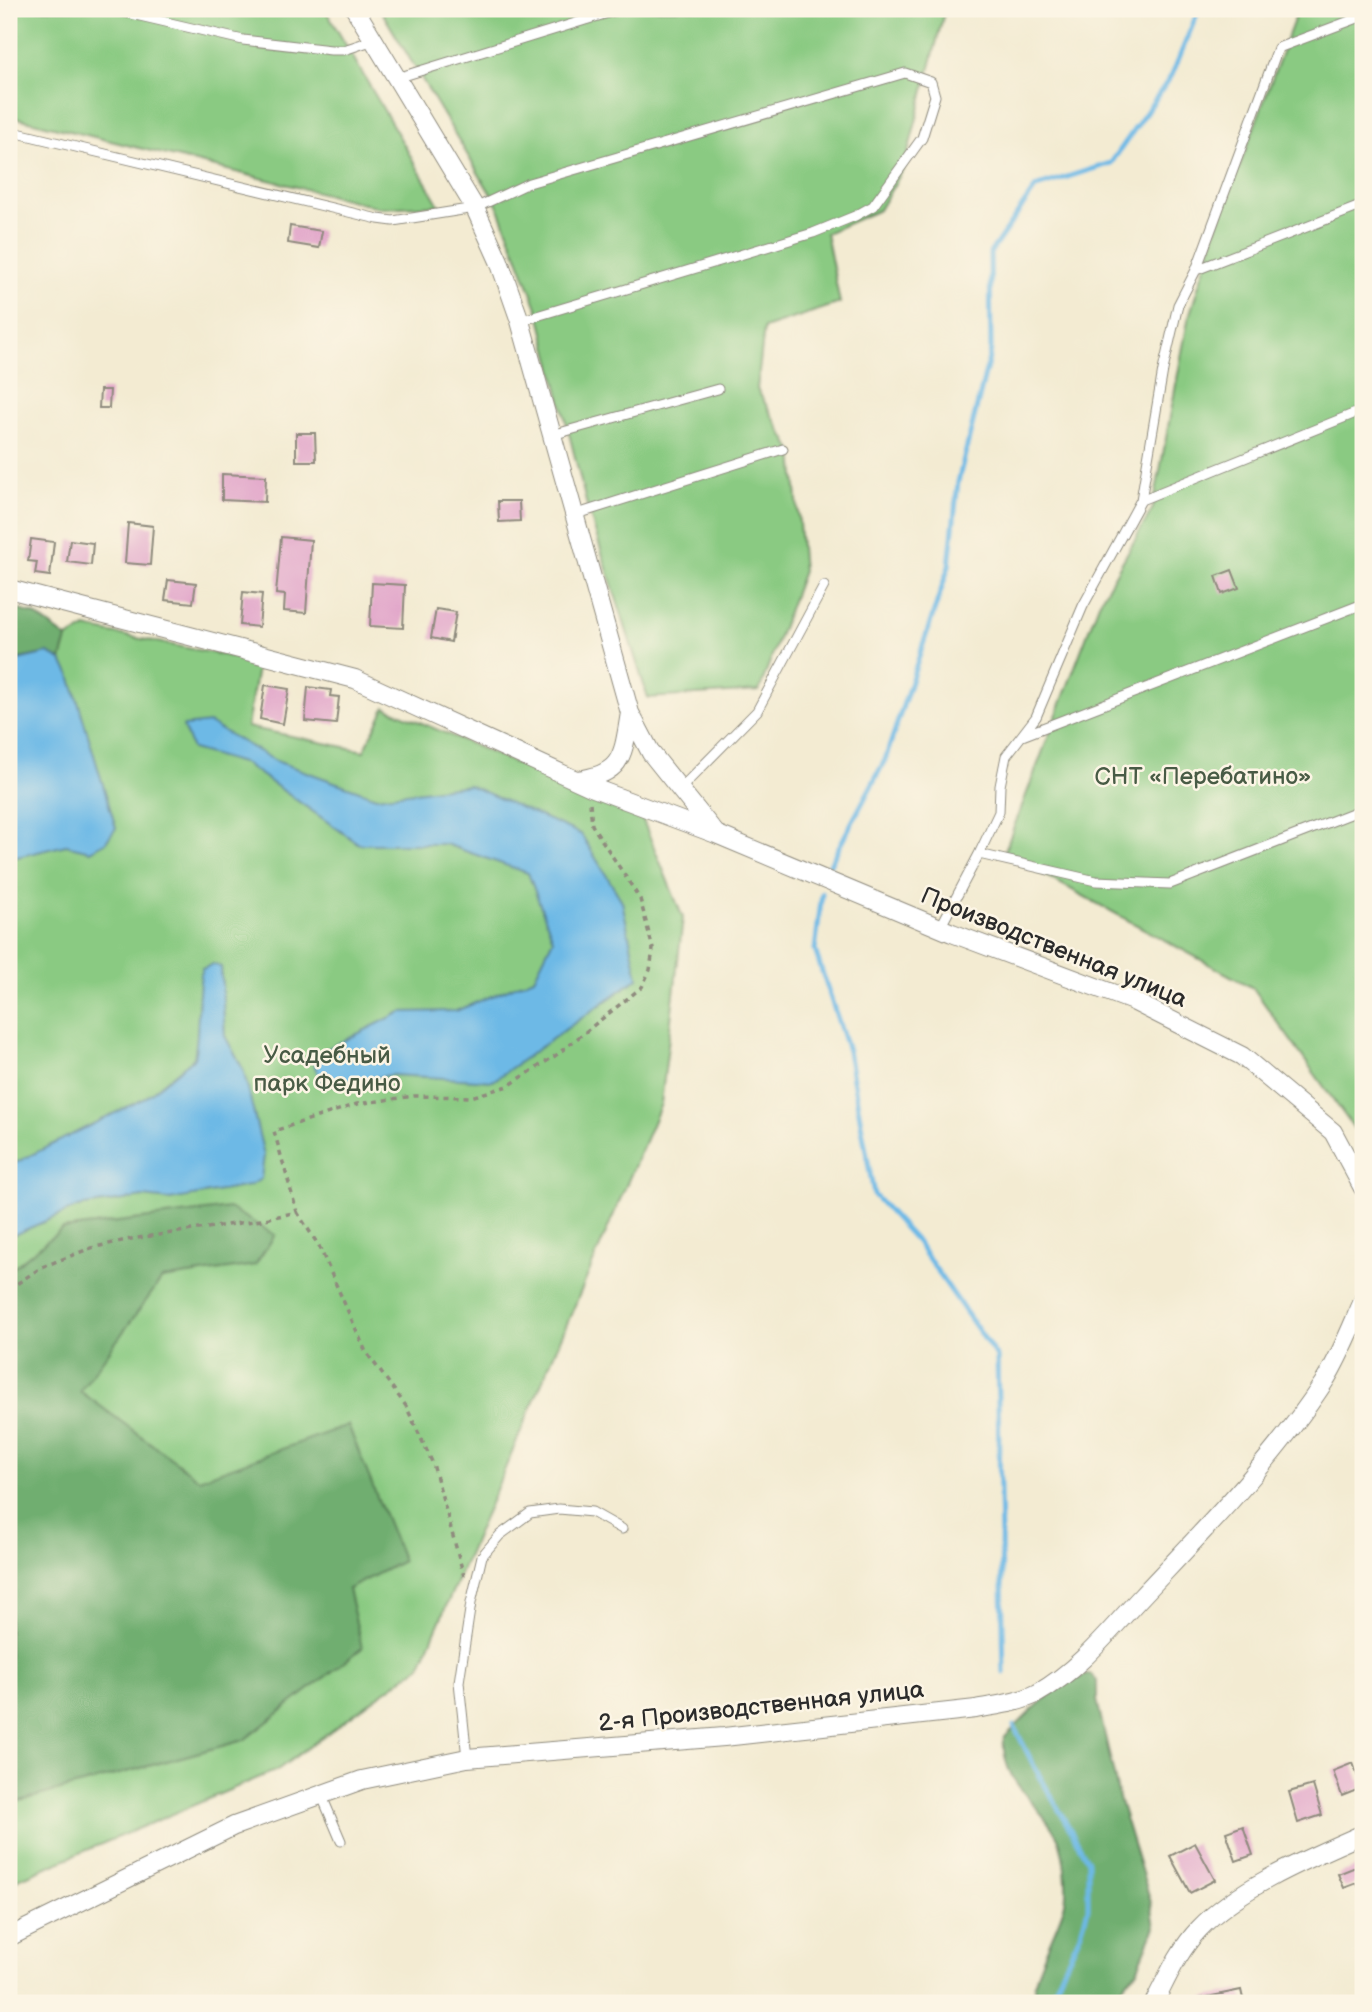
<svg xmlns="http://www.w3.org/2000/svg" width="1372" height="2012" viewBox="0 0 1372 2012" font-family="'Balsamiq Sans',sans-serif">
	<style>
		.green { fill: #8aca82; stroke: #5a7a56; stroke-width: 2 }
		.forest { fill: #6fae70; stroke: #4d6c4e; stroke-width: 2 }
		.water { fill: #6db9e6; stroke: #4c7288; stroke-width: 2 }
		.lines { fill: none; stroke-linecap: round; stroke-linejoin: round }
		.stream { stroke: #6db9e6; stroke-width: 5 }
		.building { fill: #e2a7ca }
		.lane-casing { stroke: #8f8b7e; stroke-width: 11 }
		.street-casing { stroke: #8f8b7e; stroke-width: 20 }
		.path { stroke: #8f8b7e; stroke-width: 3.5; stroke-dasharray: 5 5; stroke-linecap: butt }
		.lane { stroke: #fff; stroke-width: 9 }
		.street { stroke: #fff; stroke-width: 18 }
		.labels { text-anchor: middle; stroke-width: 5; stroke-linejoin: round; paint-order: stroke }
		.park-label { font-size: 24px; fill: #485b45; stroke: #fcf5e5 }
		.street-label { font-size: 24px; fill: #2b2b2b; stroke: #fcf5e5 }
	</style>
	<rect width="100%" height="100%" fill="#fcf5e5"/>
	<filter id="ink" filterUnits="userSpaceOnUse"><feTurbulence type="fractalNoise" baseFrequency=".0143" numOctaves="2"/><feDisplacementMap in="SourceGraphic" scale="14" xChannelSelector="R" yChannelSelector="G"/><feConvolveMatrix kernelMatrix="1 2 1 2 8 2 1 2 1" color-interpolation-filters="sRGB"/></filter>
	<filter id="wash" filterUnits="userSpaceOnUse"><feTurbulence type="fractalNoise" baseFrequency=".00686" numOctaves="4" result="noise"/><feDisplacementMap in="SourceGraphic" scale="28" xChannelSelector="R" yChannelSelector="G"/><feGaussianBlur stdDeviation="1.57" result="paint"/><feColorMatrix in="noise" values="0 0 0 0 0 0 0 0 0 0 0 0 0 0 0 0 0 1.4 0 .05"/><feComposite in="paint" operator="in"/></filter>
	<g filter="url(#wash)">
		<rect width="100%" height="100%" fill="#f3ebd2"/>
		<path class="green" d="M9,9H325L439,205L382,208L9,116Z
			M380,9H945L904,168L879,210L826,233L840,303L764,328L757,389L793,452L803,571L759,691L648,698L587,506L539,313L498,206Z
			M1298,9H1363V1141L1253,988L1004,853L1100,601L1153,508L1188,320L1216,230Z
			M86,628L258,662L247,727L364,751L385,707L642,818L683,918L661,1104L421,1665L277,1770L16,1880L9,1868V662L48,653L61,660L67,638Z"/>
		<path class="forest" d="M9,607L34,614L67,638L61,660L48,653L9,661Z
			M229,1208L275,1235L255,1265L162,1279L80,1391L199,1479L348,1425L403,1561L348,1589L362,1648L244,1740L9,1804V1271L62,1229Z
			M1090,1674L1097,1681V1700L1119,1798L1151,1902L1155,1927L1137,1970L1108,2003H1035C1027,1978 1060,1928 1065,1902C1067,1893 1066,1879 1065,1870C1064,1860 1062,1847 1058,1838C1040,1802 1000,1784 1004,1738C1029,1713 1055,1683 1090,1674Z"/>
		<path class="water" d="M48,653L61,660L70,675L116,828L105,843L90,851L66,845L9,859V662Z
			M209,723L276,761L376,797L469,785L581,834L622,901L638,978L493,1081L392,1075L323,1086L311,1057L401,1012L456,1011L534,978L553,939L528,873L445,844H359L245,764L192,749L183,726Z
			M213,964L221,967L225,1036L243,1069L264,1155L261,1179L249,1186L170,1200L143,1197L78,1207L9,1237V1166L145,1098L194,1058C200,1028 196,998 202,969Z"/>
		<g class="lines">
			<path class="stream" d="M830,864L885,760L949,566L958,482L991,350L990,253L1036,187L1111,163L1172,75L1199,9
				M822,893L815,950L848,1051L874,1195L917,1242L997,1357L1004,1673
				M1014,1726L1034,1766L1088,1861V1909L1081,1932L1048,2003"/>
		</g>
		<g id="blocks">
			<path class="building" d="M290,226L322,231L319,248L288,243Z
				M100,390H110L109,408H99Z
				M296,433H315L316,461H296Z
				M222,474L266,476L265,502L222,500Z
				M498,501H519L520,521L499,522Z
				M128,523L153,526L150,565L125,563Z
				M281,537L311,540L306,613L284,611L285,595L276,594Z
				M31,539L54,542L50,576L35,574L37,562L28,561Z
				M70,540L93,543L91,565L67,562Z
				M1232,570L1239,588L1222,594L1216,576Z
				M168,580L196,583L193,603L165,600Z
				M372,583L405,585L403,628L370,626Z
				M243,592L262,594L259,627L240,625Z
				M436,609L456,612L451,642L431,638Z
				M265,685L289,689L283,724L260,719Z
				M308,687L331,690L330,696L339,697L336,724L305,721Z
				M1353,1763L1362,1788L1342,1796L1333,1771Z
				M1313,1785L1322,1815L1298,1823L1289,1792Z
				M1243,1826L1253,1855L1236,1861L1226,1832Z
				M1195,1843L1215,1880L1190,1893L1170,1856Z
				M1363,1864V1889L1360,1890L1357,1883L1344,1888L1338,1874Z
				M1241,1990L1244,2003H1189L1188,2001Z"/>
		</g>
	</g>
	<g filter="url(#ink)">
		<use href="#blocks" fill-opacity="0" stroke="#8f8b7e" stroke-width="2"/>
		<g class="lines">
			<defs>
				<path id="lane" d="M110,9L243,40L331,50H344L374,40
					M397,78L621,9
					M9,131L378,219L393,221L475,208L529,183L905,73L931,82L935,96L922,138L873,206L855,216L813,233L520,321
					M1196,270L1278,48L1363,16
					M552,435L718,389
					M1141,500L1163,370L1178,305L1196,270L1363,205
					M574,515L783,449
					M1022,736L1363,604
					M680,789L757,711L824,586
					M979,854L999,812L1000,786L1006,756L1036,717L1083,606L1141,500L1363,410
					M940,928L979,854L1096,881L1170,884L1363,809
					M467,1758L459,1682L471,1603L482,1556L500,1535L530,1513L559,1509L592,1512L622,1529
					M321,1794L341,1841"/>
				<path id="street" d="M355,9L475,208L499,261L520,321L630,713L651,753L716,834
					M9,589L355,679L591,787L716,834L952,933L1133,1001L1242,1056L1333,1132L1363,1188
					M577,780C624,774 623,754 630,713
					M9,1937L234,1826L362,1780L467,1758L724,1737L976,1709C997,1705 1019,1703 1038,1693C1079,1670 1110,1630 1142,1596C1206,1528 1273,1460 1324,1382C1340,1357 1351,1328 1363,1301
					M1154,2003C1167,1978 1179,1950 1199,1929C1238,1887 1311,1857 1363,1834"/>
			</defs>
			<use href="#lane" class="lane-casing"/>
			<use href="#street" class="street-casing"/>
			<path class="path" d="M297,1212L319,1246L366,1352L406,1406L433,1464L464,1576
				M9,1289L42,1267L91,1248L131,1239L261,1220L297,1212L274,1131L357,1104L414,1096L471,1097L508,1086L555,1056L642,987L650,970L653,949L640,899L592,825L590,803"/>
			<use href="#lane" class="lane"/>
			<use href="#street" class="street"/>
		</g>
	</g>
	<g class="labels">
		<g class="park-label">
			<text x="1203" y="784">СНТ «Перебатино»</text>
			<text x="327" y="1063">Усадебный<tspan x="327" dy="28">парк Федино</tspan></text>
		</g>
		<g class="street-label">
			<text transform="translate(1054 947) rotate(22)" y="8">Производственная улица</text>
			<text transform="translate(761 1706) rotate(-6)" y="8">2-я Производственная улица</text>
		</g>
	</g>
	<rect width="1372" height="2012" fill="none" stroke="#fcf5e5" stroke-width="35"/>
</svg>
